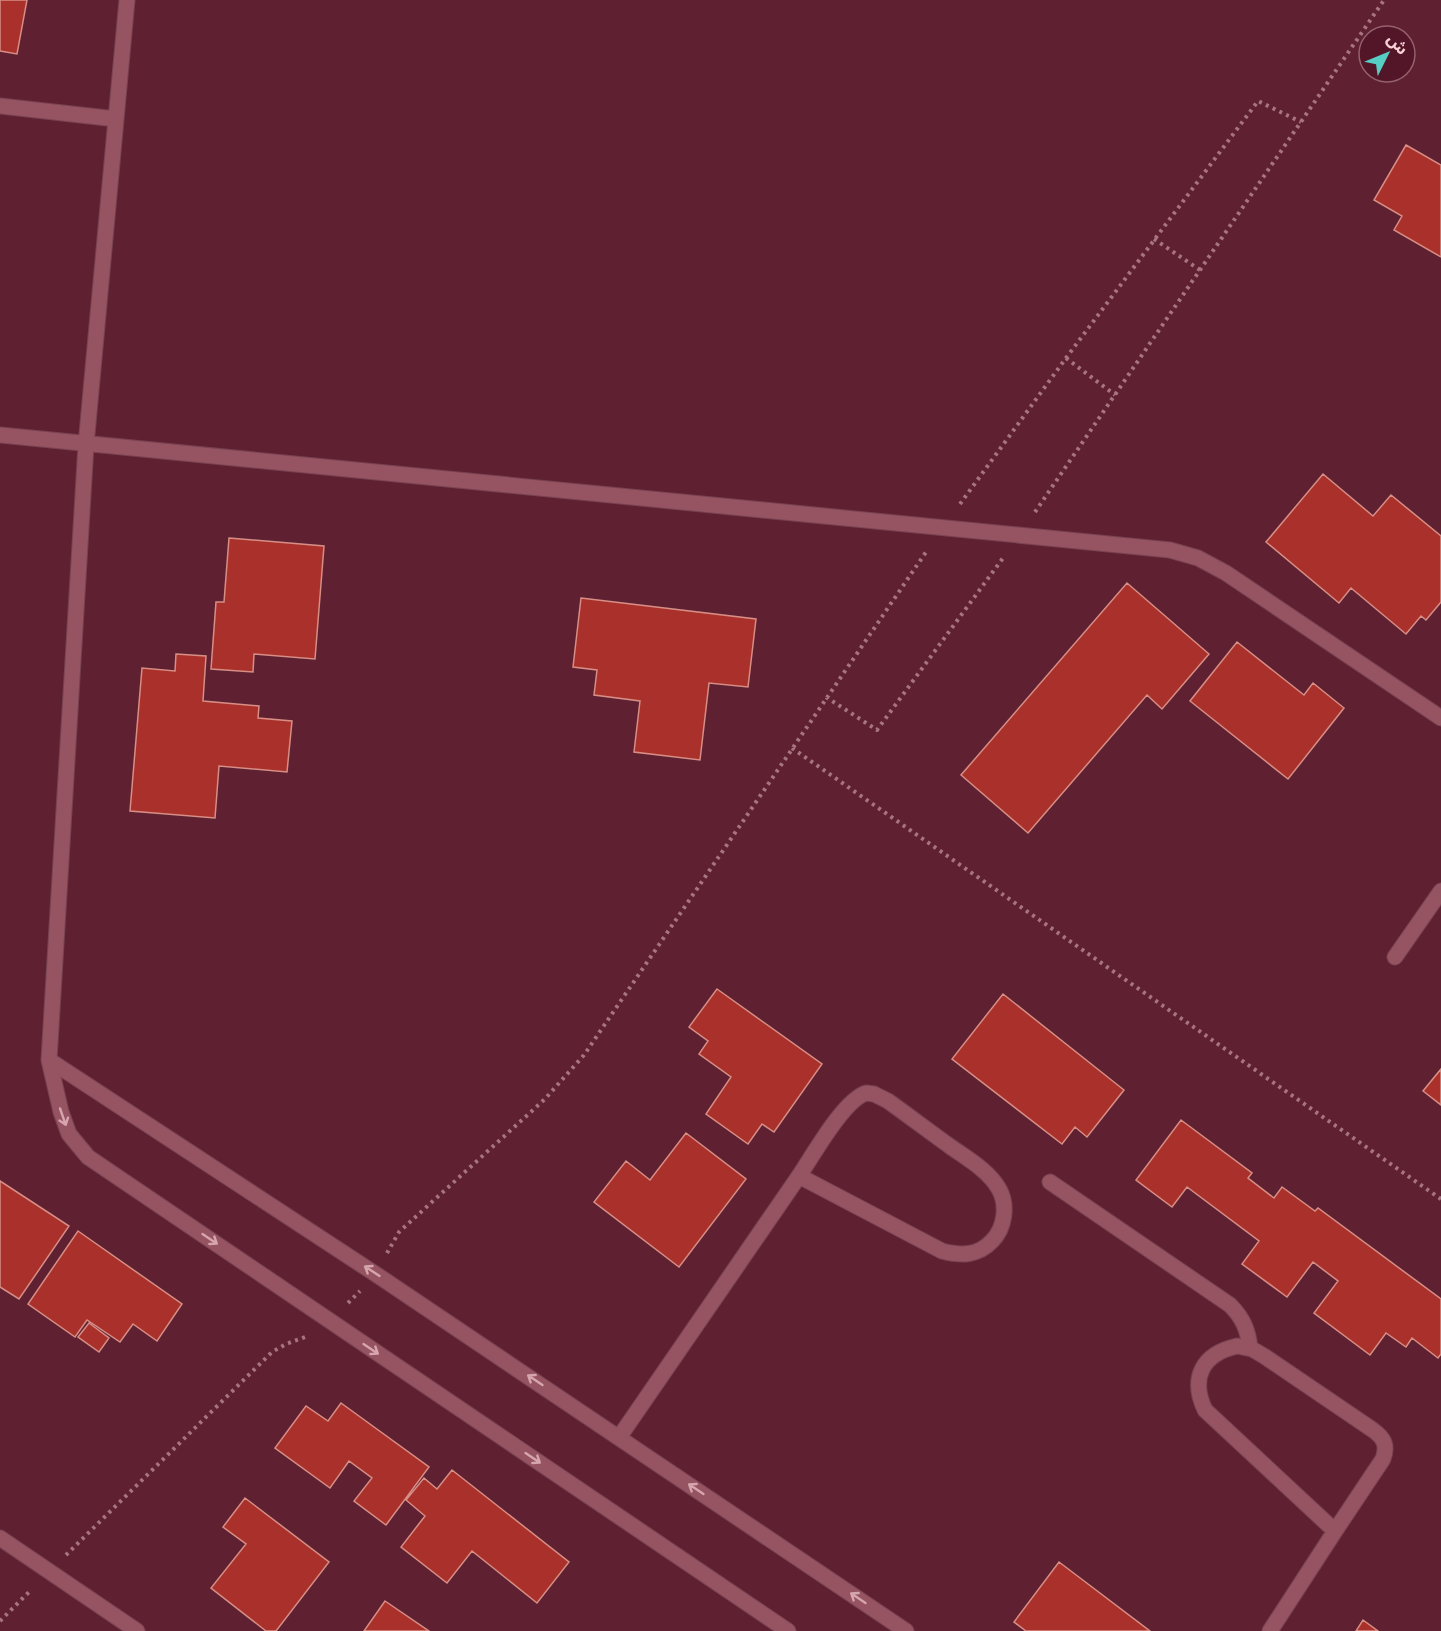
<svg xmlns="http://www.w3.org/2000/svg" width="1441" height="1631" viewBox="0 0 1441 1631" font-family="Barlow,'Noto Sans Arabic',sans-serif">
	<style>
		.building { fill: #aa302b; stroke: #d78e85; stroke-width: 1.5 }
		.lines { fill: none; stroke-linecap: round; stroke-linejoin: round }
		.minor-casing { stroke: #784252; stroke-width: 17 }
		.path { stroke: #a77480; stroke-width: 4; stroke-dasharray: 3 4.5; stroke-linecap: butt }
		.minor { stroke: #965361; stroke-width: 15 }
		.oneway { stroke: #d6a5ae }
	</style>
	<rect width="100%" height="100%" fill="#5f2132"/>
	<path class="building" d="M0,0H27L17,54L0,51Z
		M1406,145L1441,165V257L1394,230L1402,216L1374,200Z
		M1323,474L1373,516L1391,495L1441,536V602L1426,620L1421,616L1406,634L1351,588L1339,603L1266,542Z
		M229,538L324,546L315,659L254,654L253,672L211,669L216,602H224Z
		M1127,583L1209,654L1162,709L1147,695L1028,833L961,775Z
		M581,598L756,619L748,687L709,683L700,760L634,752L640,701L594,695L597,670L573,667Z
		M1237,642L1304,695L1313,683L1344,708L1288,779L1190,701Z
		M176,654L206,656L203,701L259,706L258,718L292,721L287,772L219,766L215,818L130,811L142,668L175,671Z
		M717,989L822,1064L774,1132L762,1124L748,1144L706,1114L731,1077L699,1054L708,1041L689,1027Z
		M1003,994L1124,1090L1087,1137L1075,1127L1062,1144L952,1059Z
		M1441,1069V1105L1423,1091Z
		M1181,1120L1252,1173L1248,1178L1274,1198L1282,1187L1315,1211L1318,1208L1441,1299V1354L1438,1358L1412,1338L1406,1347L1386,1333L1370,1355L1314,1313L1338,1281L1313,1262L1287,1297L1242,1264L1259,1241L1187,1187L1172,1207L1136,1180Z
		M686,1133L746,1179L679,1267L594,1202L626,1161L650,1180Z
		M0,1181L69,1226L19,1299L0,1287Z
		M78,1231L182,1304L157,1341L133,1324L120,1342L87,1320L75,1337L28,1304Z
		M89,1323L109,1338L99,1352L78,1337Z
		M341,1403L429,1467L386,1525L354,1501L372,1478L349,1461L330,1488L275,1448L306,1406L328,1421Z
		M452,1470L569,1562L537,1603L472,1551L447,1583L401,1547L425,1516L406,1500L424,1478L437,1489Z
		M245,1498L329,1562L276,1631H266L211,1588L246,1544L223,1527Z
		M1059,1562L1150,1631H1026L1014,1622Z
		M385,1601L429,1631H364Z
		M1363,1620L1378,1631H1356Z"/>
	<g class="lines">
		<defs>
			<path id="minor" d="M127,0L86,445L49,1060L61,1112L69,1134L88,1157L788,1631
				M0,106L116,119
				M0,435L1170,550L1198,558L1226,573L1441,718
				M1395,957L1441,891
				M49,1060L374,1273L906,1631
				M866,1093L874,1094L888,1101C909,1116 930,1132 951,1147C968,1159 989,1171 999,1189C1008,1205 1005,1228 992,1241C978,1256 961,1256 942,1251L799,1176C814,1154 843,1101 866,1093Z
				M1050,1182L1230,1305C1243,1318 1248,1330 1250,1348
				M1237,1346L1252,1349L1264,1356L1373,1430C1384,1438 1388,1445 1383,1459L1335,1531L1205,1410C1190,1378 1202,1354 1237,1346Z
				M620,1436L799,1176
				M0,1538L137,1631
				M1270,1631L1335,1531"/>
		</defs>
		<use href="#minor" class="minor-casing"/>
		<path class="path" d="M1154,239L1200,270
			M1066,358L1115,395
			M960,504L1066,358L1258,101L1301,122
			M1035,512L1384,0
			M826,697L877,730L1003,558
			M792,748L1441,1199
			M387,1253L399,1232L545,1099L584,1055L926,552
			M348,1303L360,1291
			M66,1555L272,1352L286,1344L308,1336
			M0,1621L31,1590"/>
		<use href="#minor" class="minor"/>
	</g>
	<defs><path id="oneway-shaft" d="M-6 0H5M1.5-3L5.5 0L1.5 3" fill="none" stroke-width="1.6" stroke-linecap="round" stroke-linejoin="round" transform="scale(1.5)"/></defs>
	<g class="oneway">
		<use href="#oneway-shaft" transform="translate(63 1117) rotate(71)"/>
		<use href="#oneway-shaft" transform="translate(210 1239) rotate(34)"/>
		<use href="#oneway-shaft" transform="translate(372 1271) rotate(-147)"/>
		<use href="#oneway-shaft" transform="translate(371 1349) rotate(34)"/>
		<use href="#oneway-shaft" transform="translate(535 1380) rotate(-146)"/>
		<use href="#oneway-shaft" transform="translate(533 1458) rotate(34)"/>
		<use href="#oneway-shaft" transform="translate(696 1489) rotate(-146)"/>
		<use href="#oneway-shaft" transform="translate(858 1598) rotate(-146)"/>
	</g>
	<g transform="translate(1387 54) rotate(47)"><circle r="28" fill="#531628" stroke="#95616e" stroke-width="1.5"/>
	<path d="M0-4.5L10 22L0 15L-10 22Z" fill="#56cec3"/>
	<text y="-9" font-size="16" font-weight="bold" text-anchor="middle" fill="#f9d1d8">ش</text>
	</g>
</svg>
